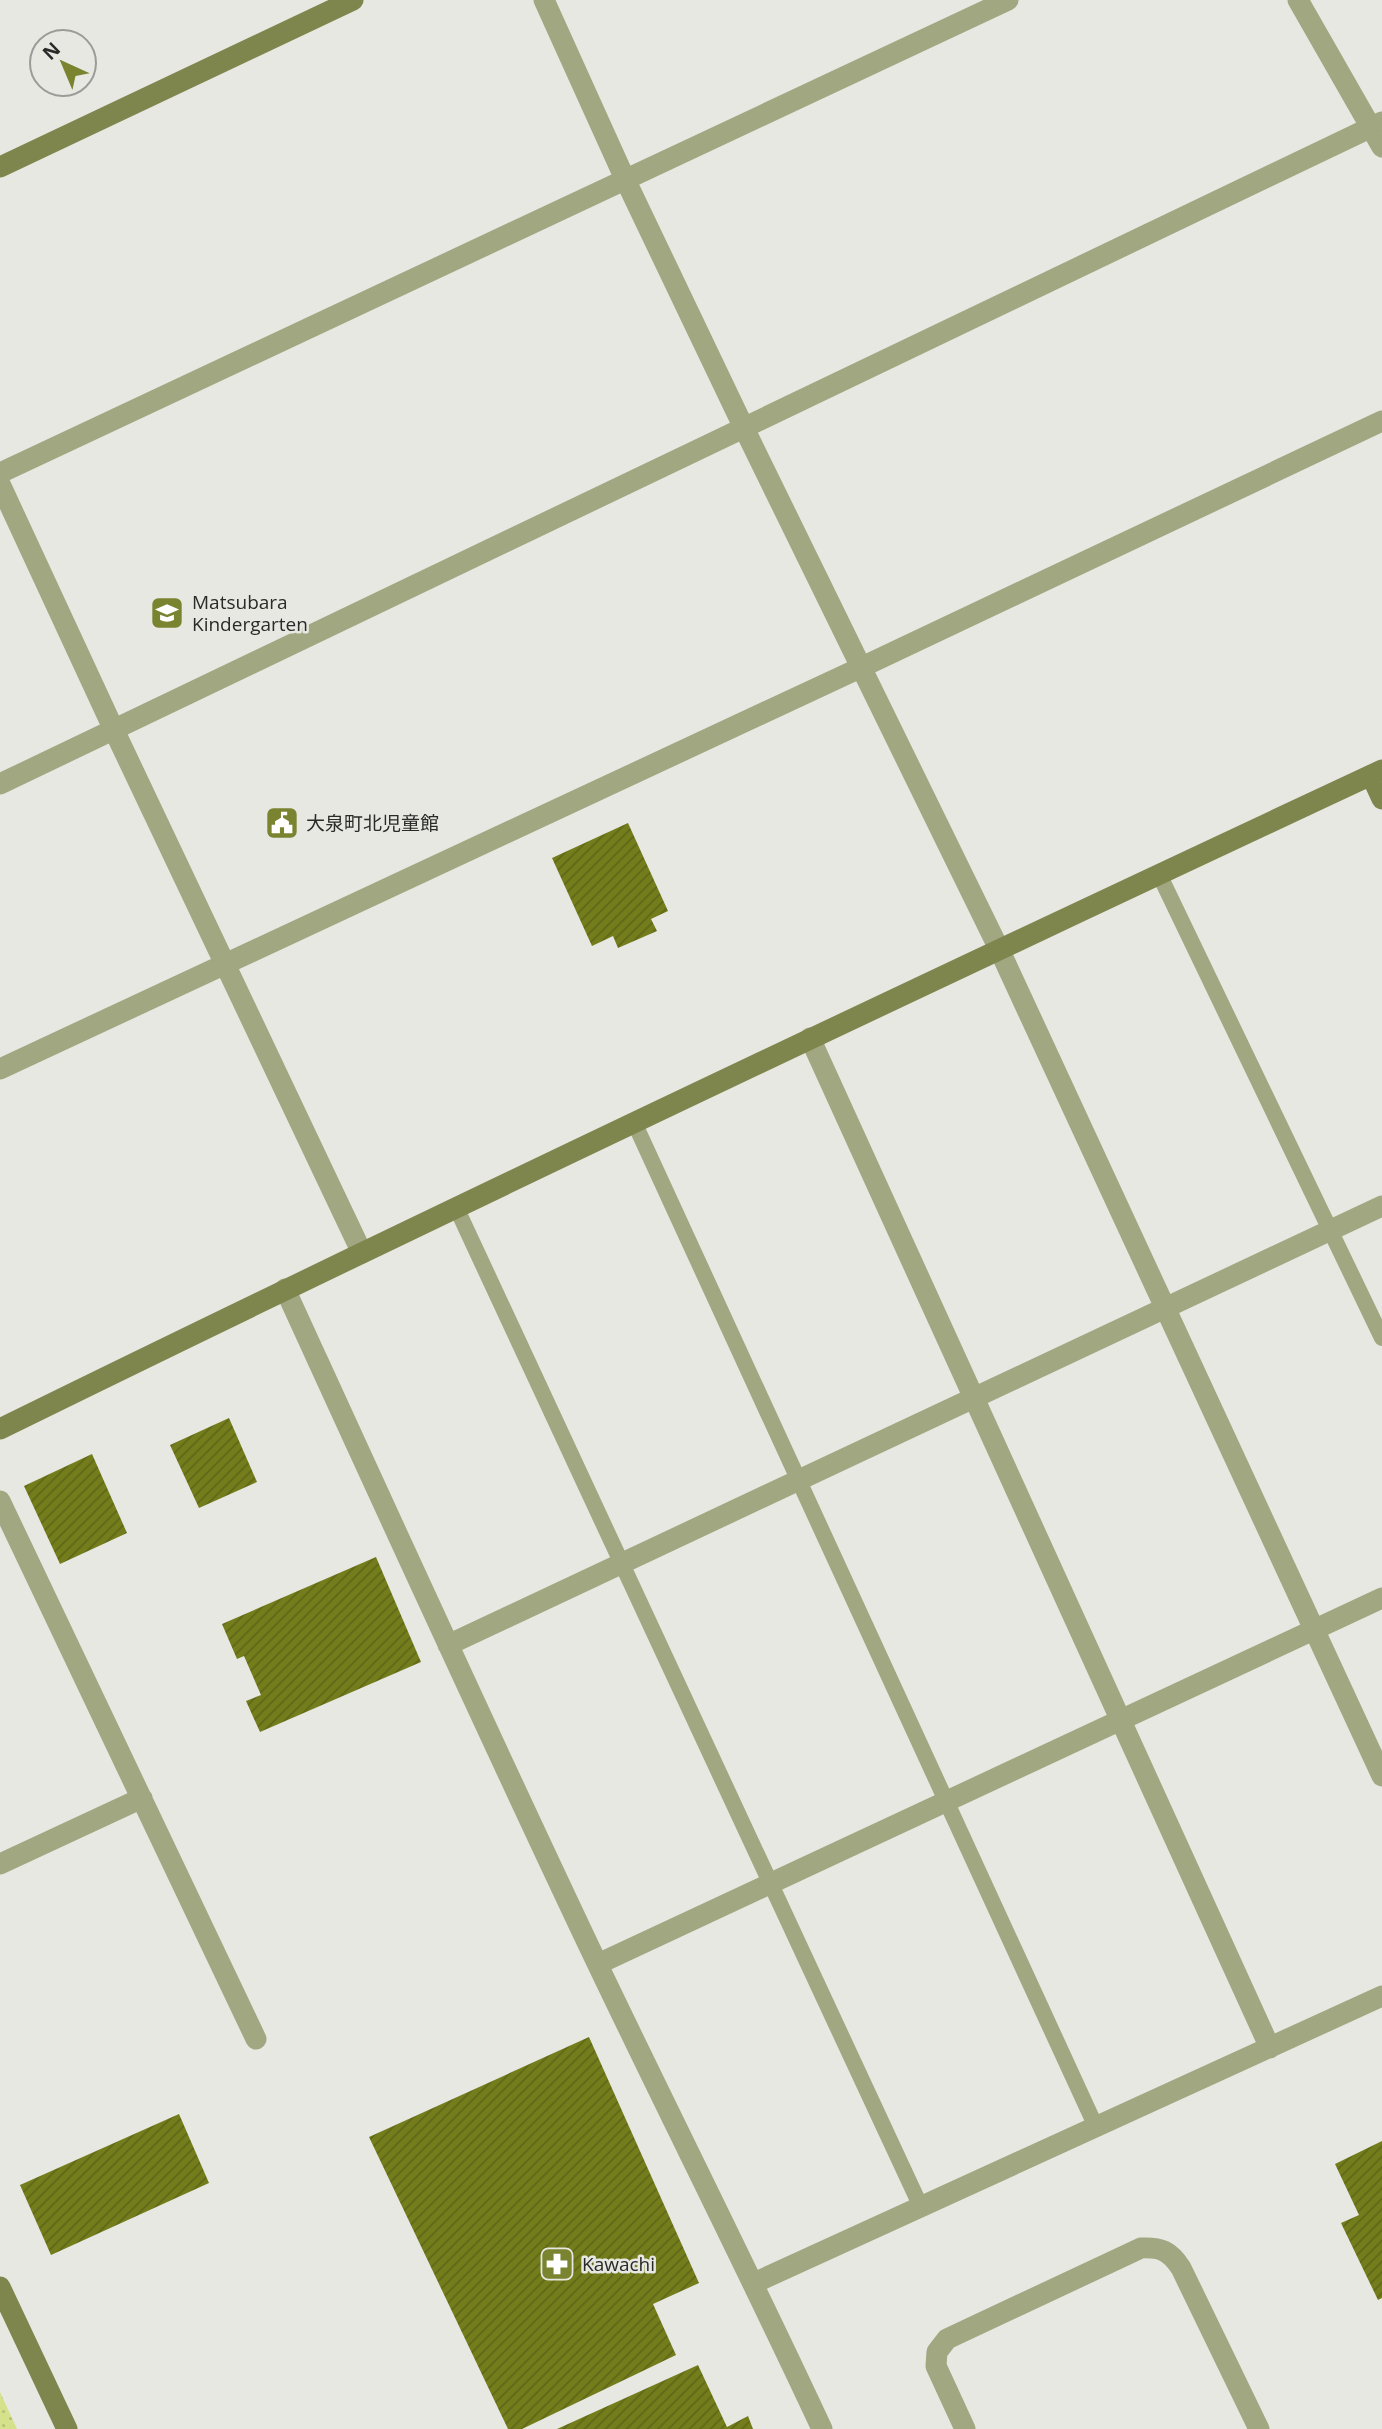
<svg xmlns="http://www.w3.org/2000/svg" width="1382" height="2429" viewBox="0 0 1382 2429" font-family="'Open Sans','Noto Sans JP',sans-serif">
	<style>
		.green { fill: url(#green-dots) }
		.building { fill: url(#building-hatch) }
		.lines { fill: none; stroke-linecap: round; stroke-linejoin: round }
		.lane { stroke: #a1a781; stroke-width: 16 }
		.street { stroke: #a1a781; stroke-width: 21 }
		.secondary { stroke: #7f864d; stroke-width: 21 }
		.labels { text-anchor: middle; stroke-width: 5; stroke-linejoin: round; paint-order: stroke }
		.poi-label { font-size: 19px; fill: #2a2a28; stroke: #e7e8e2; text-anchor: start }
	</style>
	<defs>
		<pattern id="green-dots" width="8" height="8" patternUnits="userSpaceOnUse" patternTransform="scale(1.75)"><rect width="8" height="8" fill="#d5e18b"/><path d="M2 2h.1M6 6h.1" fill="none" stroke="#b7c178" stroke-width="1.8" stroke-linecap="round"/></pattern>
		<pattern id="building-hatch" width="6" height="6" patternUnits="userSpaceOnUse" patternTransform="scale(1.75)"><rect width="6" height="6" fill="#747d1b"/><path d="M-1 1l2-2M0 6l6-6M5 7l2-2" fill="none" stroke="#5f6718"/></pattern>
	</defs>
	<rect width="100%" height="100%" fill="#e7e8e2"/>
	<path class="green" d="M0,2392L17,2429H0Z"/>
	<path class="building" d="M628,823L668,911L651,919L657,931L618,948L613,936L592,946L552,858Z
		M229,1418L257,1482L199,1508L170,1445Z
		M92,1454L127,1533L60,1564L24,1486Z
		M376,1557L421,1662L260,1732L246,1701L261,1695L244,1656L237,1659L222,1624Z
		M589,2037L699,2283L653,2304L676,2355L522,2429H508L369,2137Z
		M179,2114L209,2183L51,2255L20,2185Z
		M1382,2141V2298L1378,2300L1341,2223L1359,2215L1335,2164Z
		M698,2365L727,2427L748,2416L753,2429H557Z"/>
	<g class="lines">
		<path class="lane" d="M1159,874L1382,1338
			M634,1122L1096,2127
			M456,1207L921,2207"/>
		<path class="street" d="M544,0L625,179L744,428L999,949L1382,1776
			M1298,0L1382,147
			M0,473L1008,0
			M0,484L114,730L362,1253
			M0,784L1382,122
			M810,1038L1270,2048
			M0,1069L862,667L1382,421
			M285,1289C388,1514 490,1738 596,1961C671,2118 749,2272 822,2429
			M0,1501L256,2039
			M448,1645L1382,1206
			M0,1864L142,1798
			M598,1964L1382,1598
			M754,2283L1382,1996
			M965,2429L936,2366L937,2352L947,2339L1141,2248C1161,2247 1170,2251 1181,2268L1259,2429"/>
		<path class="secondary" d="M0,167L353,0
			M1371,775L1382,799
			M0,1429C458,1204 920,986 1382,770
			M0,2287L67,2429"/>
	</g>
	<defs>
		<symbol id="school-square" viewBox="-11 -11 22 22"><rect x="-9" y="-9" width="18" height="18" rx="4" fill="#7a832f" stroke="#e7e8e2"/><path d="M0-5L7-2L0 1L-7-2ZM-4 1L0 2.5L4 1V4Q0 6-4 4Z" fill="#fff"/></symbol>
		<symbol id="civic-square" viewBox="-11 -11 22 22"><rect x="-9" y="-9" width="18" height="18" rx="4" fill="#7a832f" stroke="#e7e8e2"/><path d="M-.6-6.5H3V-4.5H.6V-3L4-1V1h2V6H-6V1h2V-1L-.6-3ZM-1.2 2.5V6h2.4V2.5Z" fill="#fff"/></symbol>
		<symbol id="pharmacy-square" viewBox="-11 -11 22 22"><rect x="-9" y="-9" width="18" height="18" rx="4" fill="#7a832f" stroke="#e7e8e2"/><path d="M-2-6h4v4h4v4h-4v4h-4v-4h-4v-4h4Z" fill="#fff"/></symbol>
	</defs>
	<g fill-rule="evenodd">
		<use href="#school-square" x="148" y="594" width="38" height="38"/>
		<use href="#civic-square" x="263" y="804" width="38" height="38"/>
		<use href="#pharmacy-square" x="538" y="2245" width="38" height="38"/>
	</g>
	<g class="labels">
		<g class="poi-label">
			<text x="192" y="609">Matsubara<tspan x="192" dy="22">Kindergarten</tspan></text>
			<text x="306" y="830">大泉町北児童館</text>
			<text x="582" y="2271">Kawachi</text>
		</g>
	</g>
	<g transform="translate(63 63) rotate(316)"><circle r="33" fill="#e7e8e2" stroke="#9b9c98" stroke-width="2"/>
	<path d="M0-5L12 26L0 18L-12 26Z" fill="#7a832f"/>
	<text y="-10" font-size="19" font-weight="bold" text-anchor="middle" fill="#2a2a28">N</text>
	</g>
</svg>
